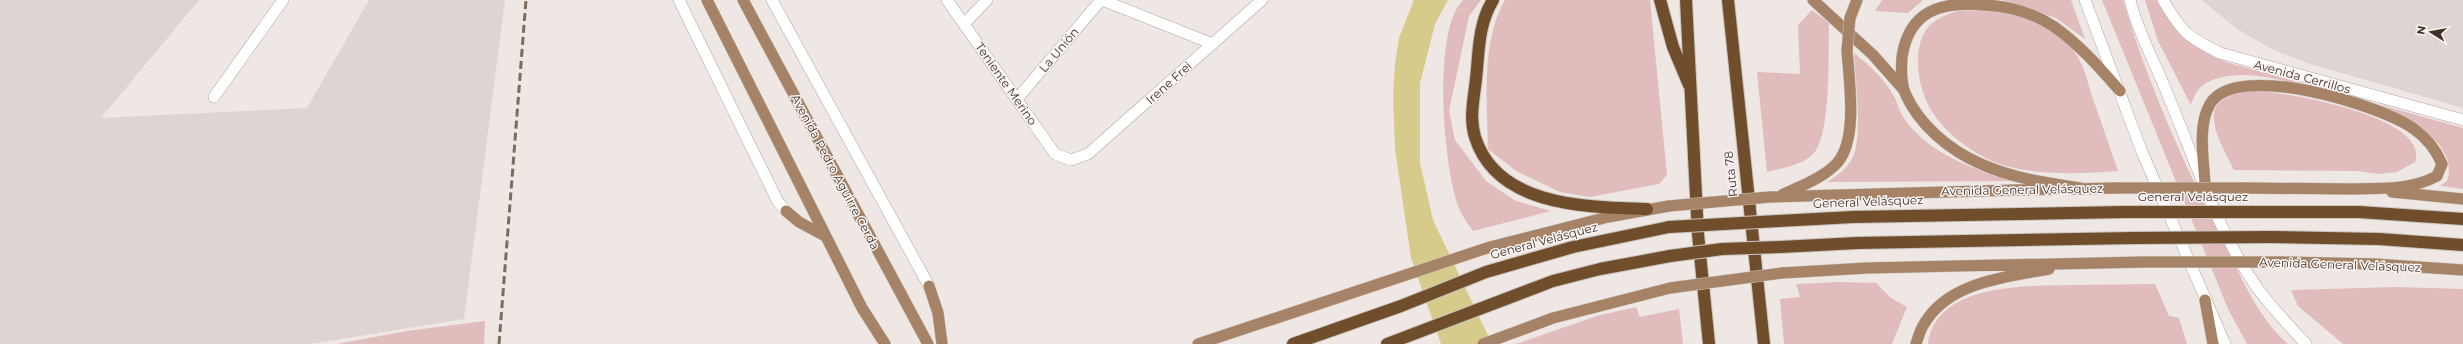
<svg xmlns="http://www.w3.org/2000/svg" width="2463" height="344" viewBox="0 0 2463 344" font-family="Montserrat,sans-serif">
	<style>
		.built { fill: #ded5d2 }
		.green { fill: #e0bcbd }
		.water { fill: #d6cb8a }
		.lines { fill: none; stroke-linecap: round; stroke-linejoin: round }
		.minor-casing { stroke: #b0a59e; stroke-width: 12 }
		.secondary-casing { stroke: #b3a299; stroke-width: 12 }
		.primary-casing { stroke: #cac5c1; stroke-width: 12 }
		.motorway-casing { stroke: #cac5c1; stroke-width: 14 }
		.minor { stroke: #fff; stroke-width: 11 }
		.secondary { stroke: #fff; stroke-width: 11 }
		.primary { stroke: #a68366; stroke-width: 11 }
		.motorway { stroke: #704e2c; stroke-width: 12 }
		.rail { stroke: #7d6b5d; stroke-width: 3; stroke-dasharray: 8 4; stroke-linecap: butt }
		.primary-bridge-casing { stroke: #cac5c1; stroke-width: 12; stroke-linecap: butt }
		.motorway-bridge-casing { stroke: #cac5c1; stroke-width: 14; stroke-linecap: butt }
		.primary-bridge { stroke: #a68366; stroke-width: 11 }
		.motorway-bridge { stroke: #704e2c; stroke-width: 12 }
		.labels { text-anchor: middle; stroke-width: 3; stroke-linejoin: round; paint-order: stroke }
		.street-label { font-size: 12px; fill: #423022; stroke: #faf6f5 }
	</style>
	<rect width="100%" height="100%" fill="#eee7e4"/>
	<path class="built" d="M0,0H199L101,118L307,108L369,0H505L464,319L310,344H0Z
		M2202,0H2463V108L2307,63L2274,50L2238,30Z"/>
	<path class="green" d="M1463,0H1481L1469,16L1449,111L1455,140L1486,181L1516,201L1551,211L1473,231C1468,224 1462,216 1459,208C1443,168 1432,30 1463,0Z
		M1505,0H1650L1667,175L1659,184L1590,197L1560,192L1516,171L1488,149C1487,103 1481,41 1505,0Z
		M1882,0H1923L1908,13L1875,11Z
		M2003,0H2071L2085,39L2056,18Z
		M2102,0H2123C2148,85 2185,166 2225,245C2243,280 2258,318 2288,344H2247L2228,309Z
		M2145,0H2158C2173,32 2194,49 2226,62L2463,128V189L2440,186L2447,181C2459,148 2415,121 2390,110C2369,101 2346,97 2325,92C2290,83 2243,65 2208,82C2198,87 2194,95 2191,105L2158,41Z
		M1812,10L1829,23C1828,50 1832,139 1812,155C1800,166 1782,168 1767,172L1757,72L1800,74L1798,25Z
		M1958,11C1998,9 2049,16 2074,51C2083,63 2087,79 2091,93C2100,119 2109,145 2118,171C2082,174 2032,176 1997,163C1973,154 1947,134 1933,113C1918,91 1910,48 1929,26C1937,18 1948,14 1958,11Z
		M1854,53C1870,66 1885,79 1895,98C1897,103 1899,109 1902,115C1923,149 1962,164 1997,177V174L2025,181L1827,182C1838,175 1847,169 1853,157C1863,133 1855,80 1854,53Z
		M2258,91C2288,93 2431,117 2415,162L2397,172L2379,174L2357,171L2234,170C2214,130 2192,95 2258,91Z
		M1838,282L1876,283L1891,298L1907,307L1892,344H1784L1780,299L1800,297L1796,284Z
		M2155,284L2169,316L2179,318L2187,344H1928C1936,282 2029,286 2076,285C2102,285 2128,284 2155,284Z
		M2395,287L2463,289V344H2343L2298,306L2291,290Z
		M1636,307L1640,317L1679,309L1683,344H1516L1597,316Z
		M485,321L484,344H337L407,331Z"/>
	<path class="water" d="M1414,0H1448L1435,24L1420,83V163L1433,220L1492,344H1441L1411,258L1395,149L1393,95L1395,64L1399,38Z"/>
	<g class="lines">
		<defs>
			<path id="minor" d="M679,0L778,202L786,211
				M772,0L929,286
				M947,0L1055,154L1071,160L1088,154L1262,0
				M1102,0L1213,44
				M964,24L987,0
				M214,97L283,0
				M1017,99L1101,0"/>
			<path id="secondary" d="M2085,0L2142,152L2225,344
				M2130,0C2138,33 2155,62 2167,93C2195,159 2216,230 2258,289C2273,309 2289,326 2306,344
				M2163,0C2182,32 2186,36 2220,53L2463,120"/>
			<path id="primary" d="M707,0L862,308L885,344
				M743,0L928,344
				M1813,0L1873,55L1904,90
				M1850,18L1857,0
				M2205,185C2204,161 2197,126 2210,104C2236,60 2381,105 2414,129C2427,138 2436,150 2442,164L2437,176C2409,191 2378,188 2347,189
				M2080,188C2046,183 2012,178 1981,164C1949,150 1919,125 1905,93C1901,82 1901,69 1902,57C1909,10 1942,1 1984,5C2008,6 2033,13 2053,26C2079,44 2100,68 2120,91
				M2246,188L2353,189
				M2073,189L2115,188
				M2392,192L2463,199
				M1782,195C1800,186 1824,178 1838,162C1858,138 1849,80 1847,50
				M1770,197L2056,189
				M786,211L799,222L825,236
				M2282,262L2375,264L2463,270
				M1782,273L1867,268L2143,262
				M929,286L938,313L942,344
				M2205,300L2213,344
				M1198,344L1490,247L1608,217L1669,206
				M1483,344L1553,318L1670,288
				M1916,344C1918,338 1920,330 1924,324C1948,282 2006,277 2049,269"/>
			<path id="motorway" d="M1493,0C1478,24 1479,52 1476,79C1474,98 1469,118 1475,137C1497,207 1587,207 1647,209
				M1660,0L1673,47L1689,85
				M1686,0L1698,234L1709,344
				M1728,0L1764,344
				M2257,212H2359L2463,219
				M1778,221L1853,217L2124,212
				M2270,237L2379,239L2463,245
				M1780,247L1857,243L2134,238
				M1293,344L1401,306L1486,272L1573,247L1669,227
				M1387,344L1553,281L1600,269L1670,256"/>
		</defs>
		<use href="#minor" class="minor-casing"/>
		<use href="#secondary" class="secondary-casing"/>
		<use href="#primary" class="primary-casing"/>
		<use href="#motorway" class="motorway-casing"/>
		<use href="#minor" class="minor"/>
		<use href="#secondary" class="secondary"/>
		<use href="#primary" class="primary"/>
		<use href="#motorway" class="motorway"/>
		<path class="rail" d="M499,344L526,0"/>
		<defs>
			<path id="primary-bridge" d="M1847,50L1850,18
				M2115,188H2246
				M1669,206L1770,197
				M2143,262H2282
				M1670,288L1782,273"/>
			<path id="motorway-bridge" d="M2124,212H2257
				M1669,227L1778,221
				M2134,238L2270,237
				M1670,256L1722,249L1780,247"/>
		</defs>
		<use href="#primary-bridge" class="primary-bridge-casing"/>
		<use href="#motorway-bridge" class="motorway-bridge-casing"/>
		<use href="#primary-bridge" class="primary-bridge"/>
		<use href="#motorway-bridge" class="motorway-bridge"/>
	</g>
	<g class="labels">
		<g class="street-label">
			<text transform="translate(1059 50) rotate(-50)" y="4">La Unión</text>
			<text transform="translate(2302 77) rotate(15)" y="4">Avenida Cerrillos</text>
			<text transform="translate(1169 83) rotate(-42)" y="4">Irene Frei</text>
			<text transform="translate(1006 84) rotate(55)" y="4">Teniente Merino</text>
			<text transform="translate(835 172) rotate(62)" y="4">Avenida Pedro Aguirre Cerda</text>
			<text transform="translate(1731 174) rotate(-96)" y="4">Ruta 78</text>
			<text transform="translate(2022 190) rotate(-1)" y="4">Avenida General Velásquez</text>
			<text x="2193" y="201">General Velásquez</text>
			<text transform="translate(1868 202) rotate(-2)" y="4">General Velásquez</text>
			<text transform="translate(1544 241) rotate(-15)" y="4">General Velásquez</text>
			<text transform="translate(2340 265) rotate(2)" y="4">Avenida General Velásquez</text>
		</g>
	</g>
	<g transform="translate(2431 32) rotate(281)" stroke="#faf6f5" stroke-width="3" paint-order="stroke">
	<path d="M0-3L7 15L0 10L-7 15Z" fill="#423022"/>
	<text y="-6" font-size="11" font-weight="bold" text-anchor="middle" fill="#423022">N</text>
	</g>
</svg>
